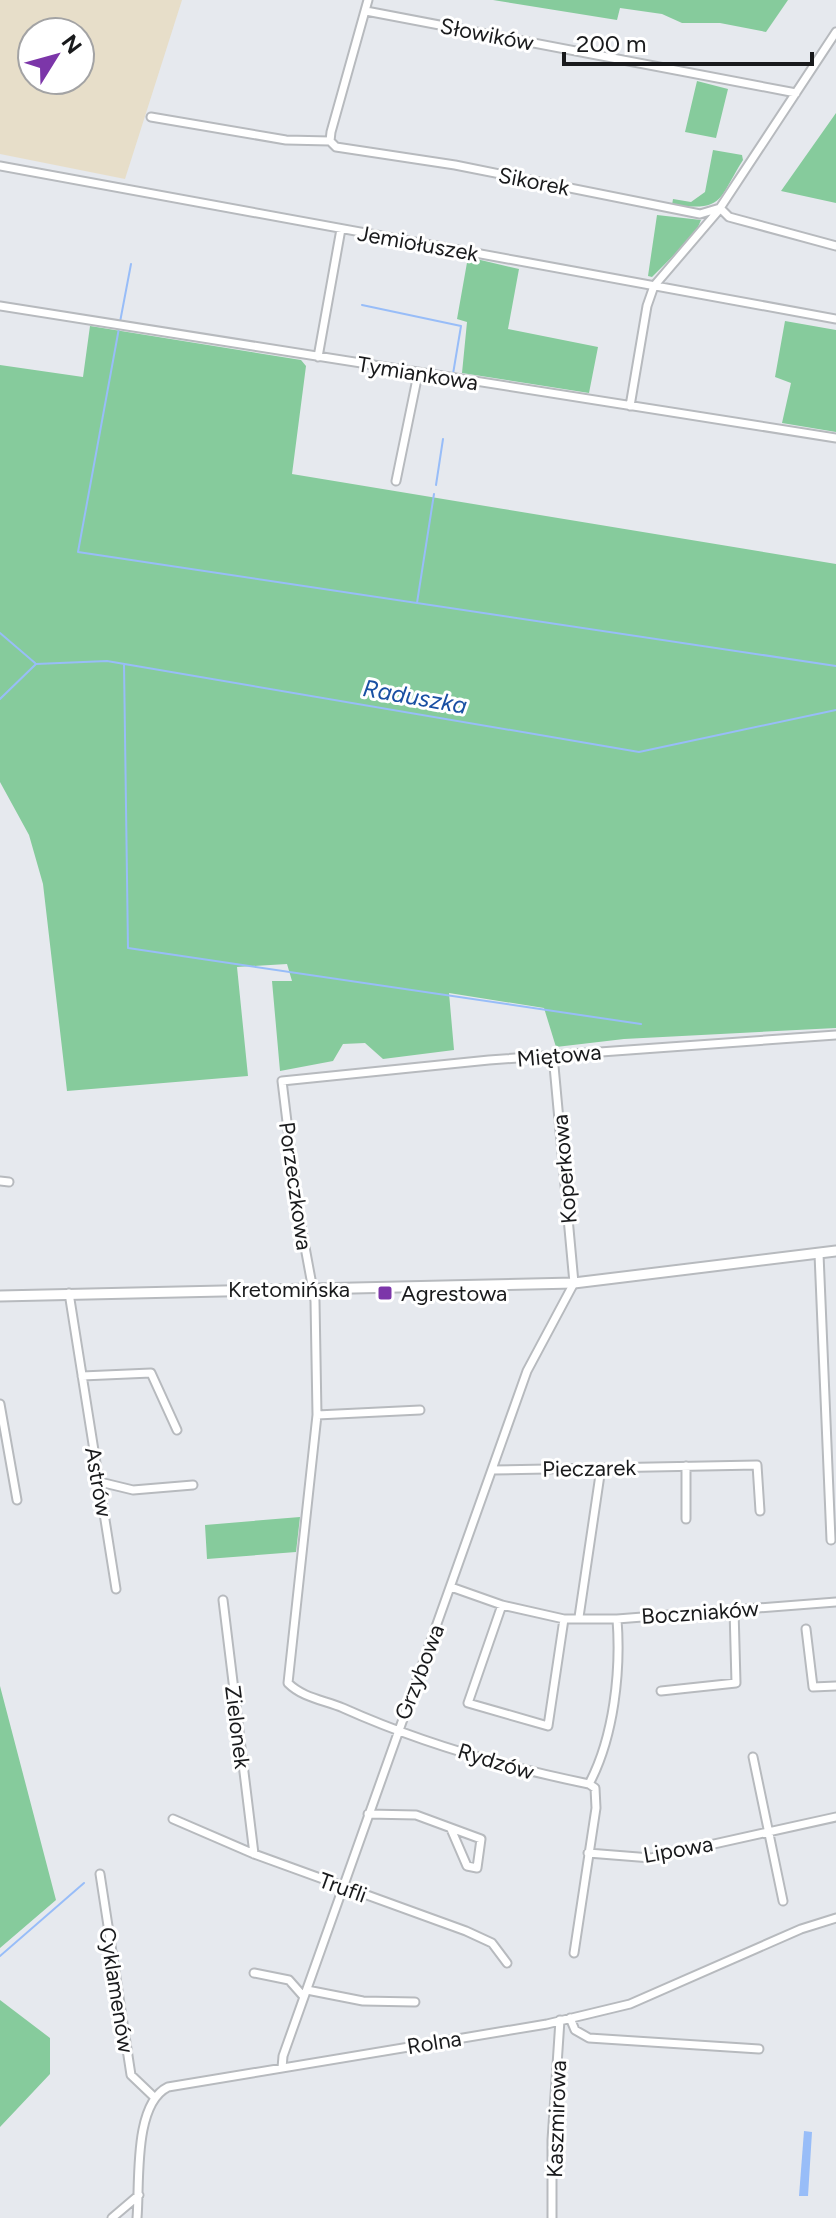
<svg xmlns="http://www.w3.org/2000/svg" width="836" height="2218" viewBox="0 0 836 2218" font-family="Figtree,sans-serif">
	<style>
		.education { fill: #e7dec9; fill-rule: evenodd }
		.green { fill: #86cb9c }
		.water { fill: #98bdf8 }
		.lines { fill: none; stroke-linecap: round; stroke-linejoin: round }
		.stream { stroke: #98bdf8; stroke-width: 2 }
		.minor-casing { stroke: #b7babe; stroke-width: 11 }
		.tertiary-casing { stroke: #b7babe; stroke-width: 13 }
		.minor { stroke: #fff; stroke-width: 7 }
		.tertiary { stroke: #fff; stroke-width: 9 }
		.poi-dot { fill: #7c36a9; stroke: #fff; stroke-width: 3 }
		.labels { text-anchor: middle; stroke-width: 6; stroke-linejoin: round; paint-order: stroke }
		.street-label { font-size: 22px; fill: #191a1c; stroke: #fff }
		.poi-label { font-size: 22px; fill: #191a1c; stroke: #fff; text-anchor: start }
		.water-label { font-size: 24px; font-style: italic; fill: #1950a3; stroke: #fff }
	</style>
	<rect width="100%" height="100%" fill="#e6e9ee"/>
	<path class="education" d="M0,0H182L125,179L0,154ZM32,32H80V80H32Z"/>
	<path class="green" d="M493,0H788L766,32L720,23H682L662,14L620,8L617,20Z
		M697,81L728,89L716,138L685,132Z
		M836,113V203L781,191Z
		M713,150L742,155L743,160C717,201 725,211 672,205L673,199L691,202L705,192Z
		M657,215L701,220L695,234L652,277L648,276Z
		M468,257L519,269L508,329L598,347L589,393L462,373L467,322L457,319Z
		M785,321L836,330V432L782,423L791,383L775,377Z
		M90,326L301,360L306,366L292,474L836,564V1028L624,1039L556,1047L544,1008L449,993L454,1050L383,1059L365,1043L343,1044L333,1061L280,1071L272,981H292L287,964L237,967L248,1076L67,1091L43,884L29,835L0,782V365L83,377Z
		M300,1517L296,1552L207,1559L205,1525Z
		M0,1686L56,1900L0,1948Z
		M0,2000L50,2038V2074L0,2127Z"/>
	<path class="water" d="M804,2131L812,2132L808,2196H799Z"/>
	<g class="lines">
		<path class="stream" d="M362,305L461,326L453,374
			M120,322L131,264
			M119,328L78,552L836,666
			M436,485L443,439
			M417,603L434,494
			M0,633L35,663
			M124,664L128,948L641,1024
			M0,699L36,664L107,661L639,752L836,710
			M0,1956L84,1883"/>
		<defs>
			<path id="minor" d="M368,0L331,132L330,141L336,147L455,165L700,214L720,208
				M366,11L796,93
				M836,32L720,208L729,217L836,246
				M151,117L286,140L330,141
				M0,166L836,319
				M0,306L836,438
				M318,357L341,229
				M630,406L647,306L654,286L719,210
				M396,481L418,374
				M0,1181L9,1182
				M819,1254L831,1540
				M69,1293L116,1589
				M82,1376L151,1373L177,1430
				M0,1404L17,1500
				M317,1415L420,1410
				M492,1470L757,1465L760,1511
				M100,1482L133,1490L193,1485
				M686,1519V1466
				M451,1587L502,1605L564,1619H617L836,1602
				M223,1600L254,1854
				M502,1605L468,1703L548,1726L564,1619
				M579,1617L601,1468
				M806,1629L813,1687L836,1686
				M661,1691L736,1683L734,1609
				M753,1757L783,1901
				M589,1784C614,1737 621,1671 617,1619
				M368,1814L416,1815L481,1839L477,1868L467,1866L451,1829
				M173,1819L254,1854L466,1931L492,1943L507,1963
				M588,1853L651,1858L836,1817
				M100,1874L131,2075L153,2096
				M574,1953L596,1808L595,1788L589,1784C505,1767 421,1743 343,1708C324,1700 303,1698 288,1683L317,1415L315,1301L297,1204L282,1081L489,1060L836,1035
				M254,1973L289,1980L304,1997
				M307,1990L363,2001L415,2002
				M570,2018L575,2030L589,2038L759,2049
				M282,2068L283,2056L527,1371L574,1283L553,1055
				M112,2218L139,2195
				M137,2218C140,2183 133,2104 168,2087L547,2024L630,2004L801,1929L836,1918
				M552,2218V2140L560,2020"/>
			<path id="tertiary" d="M0,1296L574,1283L836,1251"/>
		</defs>
		<use href="#minor" class="minor-casing"/>
		<use href="#tertiary" class="tertiary-casing"/>
		<use href="#minor" class="minor"/>
		<use href="#tertiary" class="tertiary"/>
	</g>
	<rect class="poi-dot" x="377" y="1285" width="16" height="16" rx="4"/>
	<g class="labels">
		<g class="street-label">
			<text transform="translate(487 34) rotate(11)" y="8">Słowików</text>
			<text transform="translate(534 181) rotate(11)" y="8">Sikorek</text>
			<text transform="translate(418 243) rotate(10)" y="8">Jemiołuszek</text>
			<text transform="translate(418 373) rotate(9)" y="8">Tymiankowa</text>
			<text transform="translate(559 1055) rotate(-5)" y="8">Miętowa</text>
			<text transform="translate(564 1169) rotate(-95)" y="8">Koperkowa</text>
			<text transform="translate(296 1186) rotate(82)" y="8">Porzeczkowa</text>
			<text x="289" y="1297">Kretomińska</text>
			<text transform="translate(589 1468) rotate(-1)" y="8">Pieczarek</text>
			<text transform="translate(99 1482) rotate(80)" y="8">Astrów</text>
			<text transform="translate(700 1612) rotate(-4)" y="8">Boczniaków</text>
			<text transform="translate(419 1672) rotate(-69)" y="8">Grzybowa</text>
			<text transform="translate(238 1727) rotate(83)" y="8">Zielonek</text>
			<text transform="translate(496 1761) rotate(17)" y="8">Rydzów</text>
			<text transform="translate(678 1849) rotate(-10)" y="8">Lipowa</text>
			<text transform="translate(343 1887) rotate(20)" y="8">Trufli</text>
			<text transform="translate(117 1990) rotate(81)" y="8">Cyklamenów</text>
			<text transform="translate(434 2042) rotate(-9)" y="8">Rolna</text>
			<text transform="translate(556 2119) rotate(-88)" y="8">Kaszmirowa</text>
		</g>
		<g class="poi-label">
			<text x="401" y="1301">Agrestowa</text>
		</g>
		<g class="water-label">
			<text transform="translate(415 697) rotate(10)" y="8">Raduszka</text>
		</g>
	</g>
	<g transform="translate(56 56) rotate(53)"><circle r="38" fill="#ffffff" stroke="#a3a3a4" stroke-width="2"/>
	<path d="M0-6L14 30L0 20L-14 30Z" fill="#7c36a9"/>
	<text y="-12" font-size="22" font-weight="bold" text-anchor="middle" fill="#191a1c">N</text>
	</g>
	<path d="M564 52v12h248v-12" fill="none" stroke="#191a1c" stroke-width="4"/>
	<text x="576" y="52" font-size="24" fill="#191a1c" stroke="#ffffff" stroke-width="6" paint-order="stroke">200 m</text>
</svg>
